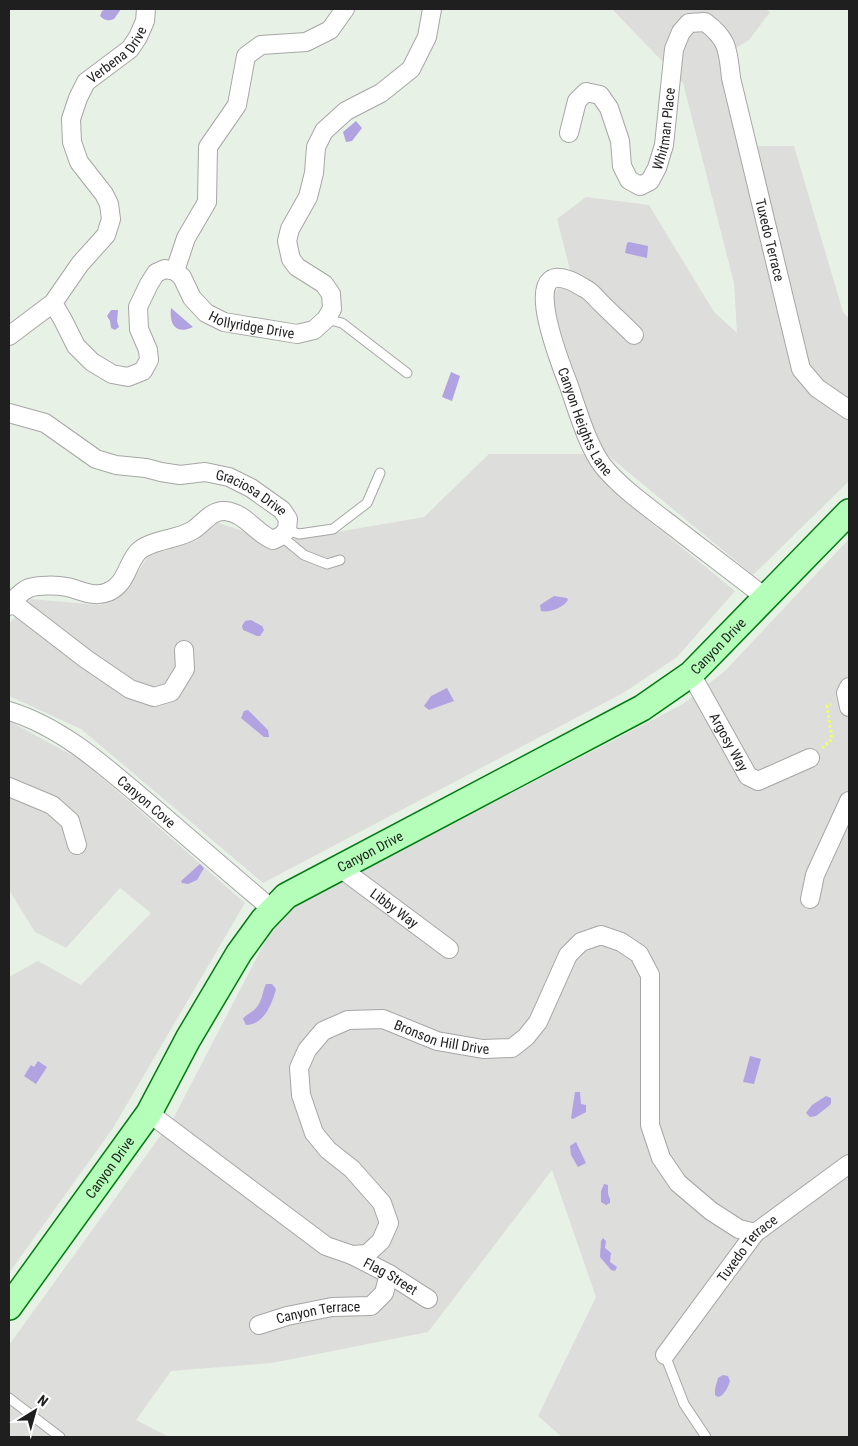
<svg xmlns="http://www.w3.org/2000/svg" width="858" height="1446" viewBox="0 0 858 1446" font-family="'Roboto Condensed',sans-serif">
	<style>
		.residential { fill: #dddddc }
		.water { fill: #b1a2e2 }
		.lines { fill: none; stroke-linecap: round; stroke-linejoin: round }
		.lane-casing { stroke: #a6a6a6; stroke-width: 11 }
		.street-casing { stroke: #a6a6a6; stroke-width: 20 }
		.secondary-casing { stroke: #007c10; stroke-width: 28 }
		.path { stroke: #edff67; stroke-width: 3; stroke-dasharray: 2.5 2.5; stroke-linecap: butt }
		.lane { stroke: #fff; stroke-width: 9 }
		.street { stroke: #fff; stroke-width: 18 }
		.secondary { stroke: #b5feba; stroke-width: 25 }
		.labels { text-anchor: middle; stroke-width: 4; stroke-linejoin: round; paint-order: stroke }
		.street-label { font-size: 14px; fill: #1f1f1f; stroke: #fff }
	</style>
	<rect width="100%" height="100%" fill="#e8f1e5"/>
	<path class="residential" d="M612,9H766L770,12L749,40L718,59L740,146H794L843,312L849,318V481L753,575L605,453L585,408L562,344L550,301L570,270L557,219L586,197L649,205L714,312L737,333L734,283L683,83Z
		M489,454H586L610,489L735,591L677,657L623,693L263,883L81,729L9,696V624L31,599L100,605L129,587L148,556L196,541L215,522L243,531L262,545L424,517Z
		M849,539V1437H562L538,1416L596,1297L552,1170L428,1332L272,1363L171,1371L136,1420L169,1437H9V1345L174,1117L269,934L295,906L683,704L725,671Z
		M9,721L83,761L245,903L113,1128L9,1273V977L38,961L81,985L151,913L120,888L66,948L35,932L9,890Z"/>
	<path class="water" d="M106,9H121L114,19C108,21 105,21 100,16L102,11Z
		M356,121L362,128L352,141L346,142L343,132Z
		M629,242L648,246L647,258L625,253L627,243Z
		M171,308L193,327C176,335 169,325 171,308Z
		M111,310H118L117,321L119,327L115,330L111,328L110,321L107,316Z
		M451,372L460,376L452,401L442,397Z
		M554,596L567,598L568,600C563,608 549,613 541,611L540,605Z
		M251,620L262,626L264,630L260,636H257L243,630L242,626L245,621Z
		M447,688L454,701L429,710L424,706L431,696Z
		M248,710L268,730L269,737H264L241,718L244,711Z
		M200,864L204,868L197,880L188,884L182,883L181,881Z
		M266,984H272L276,989C272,1004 264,1025 246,1025L243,1019C246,1014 252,1013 256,1008C263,1000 262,992 266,984Z
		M750,1056L761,1059L754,1084L743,1082Z
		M38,1061L47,1067L36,1084L24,1076L31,1065L34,1067Z
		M575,1092H580L581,1104L586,1105V1112L573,1119L571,1118Z
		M826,1096L831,1098V1103L830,1105L816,1116L810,1117L806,1113L812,1105Z
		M576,1142L586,1163L578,1167L571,1155L570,1146Z
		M604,1184L608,1185V1194L610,1199V1203L606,1205L601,1202V1191Z
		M603,1238L606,1241L605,1248L611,1253L610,1262L617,1267L615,1271L611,1270L600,1257L601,1241Z
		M723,1375L728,1376L730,1381C728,1387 724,1396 718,1397L715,1395V1389L718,1378Z"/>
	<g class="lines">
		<defs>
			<path id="lane" d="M326,319L342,323L407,373
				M287,530L299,534L333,529L367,503L380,473
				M281,536L304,555L327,564L340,560
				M665,1355L684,1404L706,1437
				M9,1398L60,1437"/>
			<g id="street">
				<path id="s1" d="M569,133L577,101L586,92L600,95L609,108L620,141L622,166L629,180L640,186L650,181L657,168L664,145L674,49L681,32L689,23L705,22C728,39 728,50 731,78L801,369L817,388L849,410"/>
				<path d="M175,271L186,238L207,202L208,147L237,105L246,56L261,45L306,42L330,30L345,9"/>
				<path id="s2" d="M53,303L63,320L76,346L92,362L112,374L128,377L143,371L149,360L148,350L139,329L138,307L149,284L156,273L165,269L175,271L182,277L192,298L206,313L224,322L297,334L314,330L326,319L332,309L331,294L324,284L297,267L291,259L287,241L290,229L308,197L314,173L316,147L324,131L346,111L381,93L411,69L427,37L432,9"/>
				<path id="s3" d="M634,335C623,324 612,314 601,303C596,298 591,291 584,288C512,243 559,360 569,386C577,409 588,447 603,466C620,487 644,504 666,521C699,546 732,572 765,597"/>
				<path id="s4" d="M9,336L53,303L80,264L106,235L111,219L109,204L104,194L79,162L72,142L71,119L78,98L86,82L130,49L138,37L145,21L146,9"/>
				<path id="s5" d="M9,413L45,423L96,459L116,465L146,468L161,472L180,475L205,472L229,477L251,488L282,510L288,519L287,530L281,536L273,540C255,533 246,513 225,511C211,510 203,524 193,530C178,540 147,540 137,553C126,567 126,584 108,592C93,598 81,590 67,587C57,585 38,585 29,588C22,591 13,600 9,606"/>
				<path d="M12,602L86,659L130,689L154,697L171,692L185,669L184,650"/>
				<path id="s6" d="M691,674L748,776L758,781L810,758"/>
				<path d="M849,687L846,693L849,707"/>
				<path id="s7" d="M9,711C65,728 110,771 154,808C193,842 233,876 273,910"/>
				<path d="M9,787L52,805L70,821L77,845"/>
				<path id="s8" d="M339,867L449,949"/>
				<path d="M810,899L815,875L849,801"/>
				<path id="s9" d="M149,1113L326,1246L352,1255L367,1254L381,1241L389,1223L382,1203L352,1169L328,1150L314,1133L301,1095L299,1068L307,1050L323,1031L348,1020L383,1019L437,1041L483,1049L512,1048L526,1037L538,1022L568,955L581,942L601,935L621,942L639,954L650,975V1125L661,1158L678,1183L711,1211L739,1229L755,1233"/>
				<path id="s10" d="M352,1255L389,1274L428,1299"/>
				<path id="s11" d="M259,1325L287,1316L332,1307L371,1306L384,1293L389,1274"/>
				<path id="s12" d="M665,1355L755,1233L849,1164"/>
			</g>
			<g id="secondary">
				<path id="s13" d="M9,1307L149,1113L188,1039L239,953L263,920L286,896L642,708L691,674L849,512"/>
			</g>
		</defs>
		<use href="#lane" class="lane-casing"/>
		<use href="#street" class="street-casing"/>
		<use href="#secondary" class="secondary-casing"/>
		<path class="path" d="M822,748L832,739L827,706L831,704"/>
		<use href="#lane" class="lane"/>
		<use href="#street" class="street"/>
		<use href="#secondary" class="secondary"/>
	</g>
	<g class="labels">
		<g class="street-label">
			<text dy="5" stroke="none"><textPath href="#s4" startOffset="351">Verbena Drive</textPath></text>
			<text dy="5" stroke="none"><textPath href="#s1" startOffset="230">Whitman Place</textPath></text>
			<text dy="5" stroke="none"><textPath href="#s1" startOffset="588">Tuxedo Terrace</textPath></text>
			<text dy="5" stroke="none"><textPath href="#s2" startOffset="354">Hollyridge Drive</textPath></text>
			<text dy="5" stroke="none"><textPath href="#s3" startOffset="255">Canyon Heights Lane</textPath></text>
			<text dy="5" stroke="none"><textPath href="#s5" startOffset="262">Graciosa Drive</textPath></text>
			<text dy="5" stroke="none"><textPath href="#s13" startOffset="998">Canyon Drive</textPath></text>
			<text dy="5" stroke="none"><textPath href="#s6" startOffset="78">Argosy Way</textPath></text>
			<text dy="5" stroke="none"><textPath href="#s7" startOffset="166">Canyon Cove</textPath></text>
			<text dy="5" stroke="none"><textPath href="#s13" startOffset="592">Canyon Drive</textPath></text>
			<text dy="5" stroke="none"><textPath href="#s8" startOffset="69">Libby Way</textPath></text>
			<text dy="5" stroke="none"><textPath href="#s9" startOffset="658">Bronson Hill Drive</textPath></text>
			<text dy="5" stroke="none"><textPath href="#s13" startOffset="172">Canyon Drive</textPath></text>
			<text dy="5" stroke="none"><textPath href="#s12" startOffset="135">Tuxedo Terrace</textPath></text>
			<text dy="5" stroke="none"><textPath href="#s10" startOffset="44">Flag Street</textPath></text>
			<text dy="5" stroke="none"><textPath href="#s11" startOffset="61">Canyon Terrace</textPath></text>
		</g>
	</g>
	<rect width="858" height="1446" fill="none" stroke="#1f1f1f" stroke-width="20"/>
	<g transform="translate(35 1411) rotate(37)" stroke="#ffffff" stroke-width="4" paint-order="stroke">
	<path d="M0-4L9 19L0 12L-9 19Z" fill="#1f1f1f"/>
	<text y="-8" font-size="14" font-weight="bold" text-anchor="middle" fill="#1f1f1f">N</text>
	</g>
</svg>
